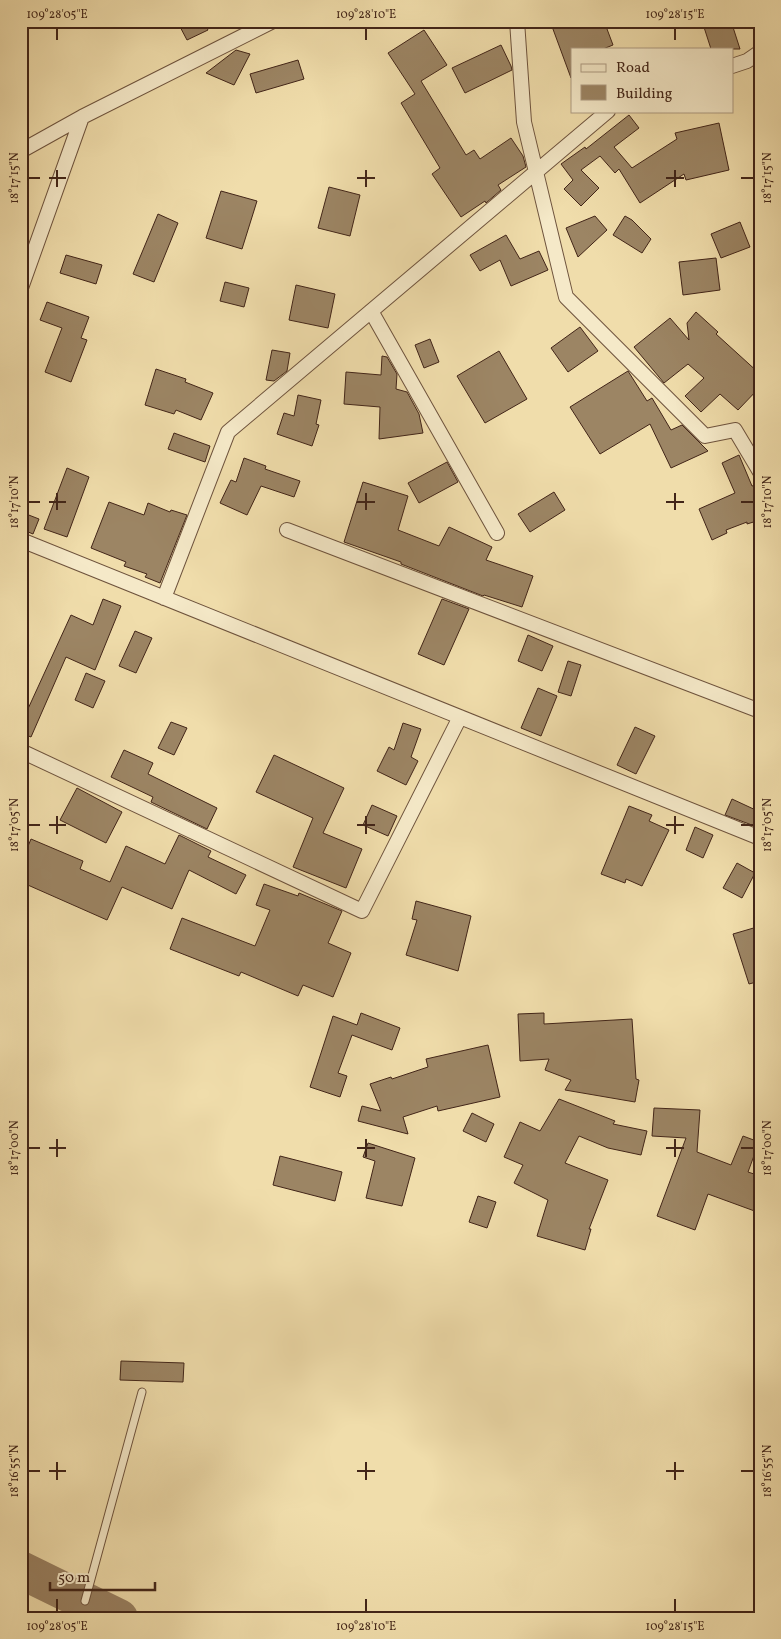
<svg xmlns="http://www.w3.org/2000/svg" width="781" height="1639" viewBox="0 0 781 1639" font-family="Vollkorn,serif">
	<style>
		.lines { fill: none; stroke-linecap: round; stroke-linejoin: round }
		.taxiway { stroke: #998162; stroke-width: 38 }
		.building { fill: #9c8564; stroke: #422518 }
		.lane-casing { stroke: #6e533d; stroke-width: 9 }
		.street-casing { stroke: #6e533d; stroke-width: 16 }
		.lane { stroke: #f5e9c8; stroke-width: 7 }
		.street { stroke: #f5e9c8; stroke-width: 14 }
		.ticks { fill: none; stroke: #422518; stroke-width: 2 }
		.neatline { fill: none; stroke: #422518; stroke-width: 2 }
		.ticks-label { font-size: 12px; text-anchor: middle; fill: #422518 }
	</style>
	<rect width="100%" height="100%" fill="#f0ddab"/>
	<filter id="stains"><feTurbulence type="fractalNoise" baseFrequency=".004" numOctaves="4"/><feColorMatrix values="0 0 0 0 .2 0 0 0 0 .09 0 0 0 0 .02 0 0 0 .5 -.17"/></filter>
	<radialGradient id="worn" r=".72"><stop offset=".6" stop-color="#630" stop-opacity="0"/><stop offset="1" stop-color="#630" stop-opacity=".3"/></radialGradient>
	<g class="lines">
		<path class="taxiway" d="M21,1570L119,1618"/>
	</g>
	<path class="building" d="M177,21H203L208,30L187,40Z
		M550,21H604L613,45L603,49H572L571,78Z
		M702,21H731L740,49H711Z
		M424,30L447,65L421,81L466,155L474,150L480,159L511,138L523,156L526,167L498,185L501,190L486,203L485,201L461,217L432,174L440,168L401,103L415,94L388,53Z
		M501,45L511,66L512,70L465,93L452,68Z
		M236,50L250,54L234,85L206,73Z
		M298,60L304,79L256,93L250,74Z
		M629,115L639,128L614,147L632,168L677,139L675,133L719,123L729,170L686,180L684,174L640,203L619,169L615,173L600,156L581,170L599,188L581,206L564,189L573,180L561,164L585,147L586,149Z
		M329,187L360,195L350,236L318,228Z
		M221,191L257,201L242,249L206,238Z
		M158,214L178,223L154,282L133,274Z
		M595,216L607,230L578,257L566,228Z
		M625,216L632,220L651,239L642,253L613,235Z
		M740,222L750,247L721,258L711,234Z
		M506,235L520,259L539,251L548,270L511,286L500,260L480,271L470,255Z
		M66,255L102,265L96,284L60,273Z
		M716,258L720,290L683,295L679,262Z
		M225,282L249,288L244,307L220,301Z
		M296,285L335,294L328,328L289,320Z
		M47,302L89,317L81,338L87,340L71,382L45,372L62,328L40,320Z
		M696,312L718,332L716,334L760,374V387L738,410L720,394L701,412L685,396L704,378L688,364L664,383L634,347L670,318L689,340L687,323Z
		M580,327L598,351L568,372L551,348Z
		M430,339L439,362L424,368L415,345Z
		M272,350L290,353L287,371L274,381L266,380Z
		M499,351L527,399L485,423L457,376Z
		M382,356L387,357L397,374L396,389L407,392L419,414L423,433L379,439L380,407L344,404L346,372L381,375Z
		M156,369L186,379L185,382L213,393L201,420L176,410L174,414L145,405Z
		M628,371L647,401L652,398L671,430L682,425L708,451L671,468L650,424L600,454L570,407Z
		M298,395L321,400L316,424L319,425L312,446L277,434L284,413L294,416Z
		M174,433L210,446L205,462L168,449Z
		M739,455L752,486L760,484V520L747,524V522L726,530L727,533L712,540L699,509L735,493L722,463Z
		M244,458L266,466L265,469L300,481L294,497L261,486L247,515L220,503L231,480L236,482Z
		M447,462L458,482L419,503L408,483Z
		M67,468L89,477L67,537L44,529Z
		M363,482L408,496L398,530L439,546L449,527L492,547L486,560L533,576L522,607L484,595L483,596L401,564V562L344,542Z
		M554,492L565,510L530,532L518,514Z
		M109,502L144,515L148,503L170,512L171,510L187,515L160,583L145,577L147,574L124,566L126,562L91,548Z
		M21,512L39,519L33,534L21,529Z
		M103,599L121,606L95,670L66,657L31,737L21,733V708L27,711L71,615L93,625Z
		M442,599L469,609L444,665L418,654Z
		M135,631L152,638L136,673L119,666Z
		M528,635L553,646L542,671L518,661Z
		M568,661L581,665L571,696L558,692Z
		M86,673L105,681L93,708L75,700Z
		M538,688L557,696L541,736L521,728Z
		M171,722L187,728L174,755L158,748Z
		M403,723L421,729L411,757L418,761L406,785L377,771L389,747L394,750Z
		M635,727L655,736L636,774L617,765Z
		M124,750L153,763L148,774L217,808L207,829L151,802L153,797L111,777Z
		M274,755L344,788L323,833L362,849L346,888L293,867L313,818L256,792Z
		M77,788L122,812L106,843L60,820Z
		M732,799L760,812V828L725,815Z
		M372,805L397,816L388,836L363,825Z
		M629,806L652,815L649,821L669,830L642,886L626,879L625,883L601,874Z
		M695,827L713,835L703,858L686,850Z
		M179,835L211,851L208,857L246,875L236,894L189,870L172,909L122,887L107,920L21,882V863L31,839L83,861L80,869L110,882L126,846L165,864Z
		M737,863L755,873L742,898L723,888Z
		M264,884L298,896L299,893L342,911L328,943L351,953L333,997L303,985L298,996L241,972L239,976L170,949L182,918L255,946L270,910L256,905Z
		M416,901L471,916L458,971L406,955L417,920L412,919Z
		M757,927L760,935V981L749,984L733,934Z
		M361,1013L400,1028L392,1050L352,1035L338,1073L347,1076L340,1097L310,1087L333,1016L357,1025Z
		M544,1013V1024L632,1019L636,1079L639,1080L635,1102L565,1090L571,1080L545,1070L549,1059L520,1061L518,1014Z
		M488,1045L500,1097L438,1111L437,1106L403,1117L408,1134L358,1121L362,1106L381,1111L370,1084L391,1077L392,1079L428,1067L426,1059Z
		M559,1099L615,1121L613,1124L647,1131L641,1155L608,1148L579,1136L565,1163L608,1180L589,1229H591L585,1250L537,1236L548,1200L514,1183L523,1165L504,1157L520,1122L540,1131Z
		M654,1108L700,1110L697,1152L731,1165L743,1136L759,1142L748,1172L760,1176V1213L708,1194L695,1230L657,1216L686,1138L652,1136Z
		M472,1113L494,1124L486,1142L463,1131Z
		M368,1143L415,1158L402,1206L366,1198L375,1161L363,1157Z
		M280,1156L342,1172L335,1201L273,1185Z
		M478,1196L496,1202L487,1228L469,1222Z
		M121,1361L184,1363L183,1382L120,1380Z"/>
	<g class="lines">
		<defs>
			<path id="lane" d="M85,1601L142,1392"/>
			<path id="street" d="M517,21L524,122L566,297L705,436L735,430L760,472
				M732,66L747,61L760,52
				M21,151L82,117L273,21
				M21,288L82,117
				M371,311L497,533
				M287,530L760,711
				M21,540L760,838
				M164,598L228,432L608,111
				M21,751L362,911L460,717"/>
		</defs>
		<use href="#lane" class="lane-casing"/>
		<use href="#street" class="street-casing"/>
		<use href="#lane" class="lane"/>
		<use href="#street" class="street"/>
	</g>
	<path class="ticks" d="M57,28V40M366,28V40M675,28V40M57,170V187M366,170V187M675,170V187M28,178H40M49,178H66M357,178H375M666,178H684M741,178H754M57,493V510M366,493V510M675,493V510M28,502H40M49,502H66M357,502H375M666,502H684M741,502H754M57,816V834M366,816V834M675,816V834M28,825H40M49,825H66M357,825H375M666,825H684M741,825H754M57,1139V1157M366,1139V1157M675,1139V1157M28,1148H40M49,1148H66M357,1148H375M666,1148H684M741,1148H754M57,1462V1480M366,1462V1480M675,1462V1480M28,1471H40M49,1471H66M357,1471H375M666,1471H684M741,1471H754M57,1599V1612M366,1599V1612M675,1599V1612"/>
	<rect width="781" height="1639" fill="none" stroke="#f0ddab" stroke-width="55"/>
	<rect x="571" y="48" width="162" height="65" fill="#f5e9c8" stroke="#ad9b82"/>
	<rect x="581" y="64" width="25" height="8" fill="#f5e9c8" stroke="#ad9b82"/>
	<text x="616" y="72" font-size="15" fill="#422518">Road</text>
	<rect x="581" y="85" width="25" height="15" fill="#9c8564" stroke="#ad9b82"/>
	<text x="616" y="98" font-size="15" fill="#422518">Building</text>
	<path d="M50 1582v8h105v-8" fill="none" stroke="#422518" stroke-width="2.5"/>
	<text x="58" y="1582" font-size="15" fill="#422518" stroke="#f5e9c8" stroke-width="4" paint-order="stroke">50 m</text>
	<rect x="28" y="28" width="726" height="1584" class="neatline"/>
	<g class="ticks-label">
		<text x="57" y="18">109°28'05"E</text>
		<text x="366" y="18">109°28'10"E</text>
		<text x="675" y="18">109°28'15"E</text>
		<text transform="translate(14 178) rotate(-90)" y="4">18°17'15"N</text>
		<text transform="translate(767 178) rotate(-90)" y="4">18°17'15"N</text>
		<text transform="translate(14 502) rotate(-90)" y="4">18°17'10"N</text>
		<text transform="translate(767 502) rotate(-90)" y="4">18°17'10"N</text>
		<text transform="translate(14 825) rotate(-90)" y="4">18°17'05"N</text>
		<text transform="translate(767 825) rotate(-90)" y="4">18°17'05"N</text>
		<text transform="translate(14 1148) rotate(-90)" y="4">18°17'00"N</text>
		<text transform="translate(767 1148) rotate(-90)" y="4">18°17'00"N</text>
		<text transform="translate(14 1471) rotate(-90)" y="4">18°16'55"N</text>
		<text transform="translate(767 1471) rotate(-90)" y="4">18°16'55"N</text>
		<text x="57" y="1630">109°28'05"E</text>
		<text x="366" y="1630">109°28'10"E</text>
		<text x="675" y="1630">109°28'15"E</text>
	</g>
	<rect width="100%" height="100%" filter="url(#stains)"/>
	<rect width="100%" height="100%" fill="url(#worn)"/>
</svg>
